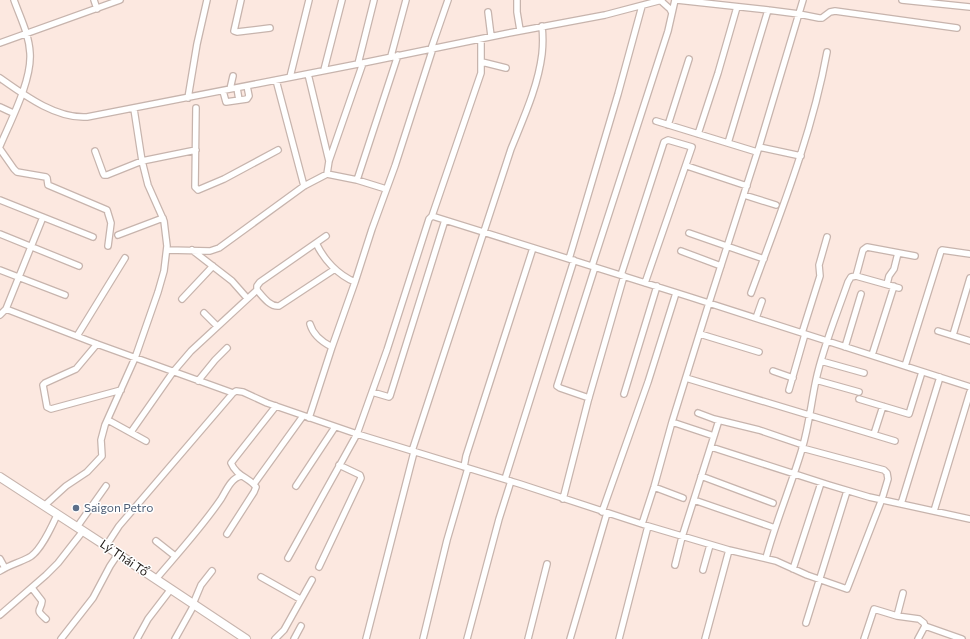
<svg xmlns="http://www.w3.org/2000/svg" width="970" height="639" viewBox="0 0 970 639" font-family="Commissioner,sans-serif">
	<style>
		.lines { fill: none; stroke-linecap: round; stroke-linejoin: round }
		.street-casing { stroke: #c7b4ad; stroke-width: 8 }
		.secondary-casing { stroke: #c7b4ad; stroke-width: 10 }
		.street { stroke: #fff; stroke-width: 5.5 }
		.secondary { stroke: #fff; stroke-width: 8 }
		.service-dot { fill: #5c6f8a; stroke: #fff; stroke-width: 1.5 }
		.labels { text-anchor: middle; stroke-width: 3; stroke-linejoin: round; paint-order: stroke }
		.service-label { font-size: 12px; fill: #4e5e75; stroke: #fff; text-anchor: start }
		.street-label { font-size: 12px; fill: #18120f; stroke: #fff }
	</style>
	<rect width="100%" height="100%" fill="#fce8e0"/>
	<g class="lines">
		<defs>
			<path id="street" d="M94,0L97,9
				M241,0L234,31L237,32L270,28
				M517,0V12L520,30
				M660,0L670,9L672,13
				M677,0L768,10L799,14L819,18H822L830,12L835,11L957,28
				M902,0L970,7
				M488,12L491,36
				M0,43L120,0
				M431,49L448,0
				M391,56L406,0
				M482,62L506,68
				M358,64L374,0
				M324,70L342,0
				M308,74L329,161
				M290,77L309,0
				M0,78C24,95 56,119 87,117L358,64L509,33L605,15L662,0
				M276,80L304,186
				M237,88L239,100
				M230,89L233,76
				M223,91L226,102L247,99L249,96L247,86
				M188,98L197,44L207,0
				M0,107L13,113
				M196,108L195,187L198,190L224,179L278,150
				M656,121L757,152
				M668,125L689,59
				M698,134L718,73L737,7
				M728,143L768,10
				M0,146C11,120 32,80 30,53C29,34 20,17 14,0
				M759,147L801,156
				M0,149L14,169L17,172L46,177L47,178L48,185L107,210L111,223L108,246
				M95,151L103,173L104,175H107L142,161L196,150
				M687,166L747,186
				M327,174L329,161L363,63
				M357,180L398,55
				M744,195L776,205
				M0,200L93,237
				M432,216L690,297L970,387
				M689,233L764,259
				M0,234L79,266
				M118,235L163,218
				M316,243C324,260 338,275 355,282
				M167,250L210,251L219,248L304,186L327,174L357,180L386,189
				M192,250L232,281L247,298
				M681,251L721,266
				M569,259L618,94L642,6
				M592,266L668,31L675,0
				M0,270L65,295
				M621,275L664,142L668,140L692,147L645,283
				M856,276L899,288
				M887,284L889,276L894,269L898,253
				M257,290C263,297 270,307 279,306L335,269
				M751,293C780,214 812,135 827,52
				M182,299L213,266
				M6,309L43,217
				M204,313L217,326
				M0,315L6,309L97,344L233,393L236,391L243,392L267,403L357,434L520,484L648,526L729,550L776,561L807,575L847,589L882,499L888,479L887,473L884,470L802,448
				M756,318L762,301
				M310,324C313,335 322,342 332,347
				M938,331L970,341
				M802,333L820,276L819,265L827,237
				M700,334L759,352
				M953,335L970,278
				M77,336L125,258
				M97,344L76,369L45,383L43,385L47,407L51,409L121,390
				M845,347L861,294
				M872,355L894,286
				M821,361L864,373
				M905,366L941,251L942,250L970,254
				M773,371L793,378
				M686,378L895,441
				M816,380L859,392
				M198,381L215,360L227,348
				M789,390L805,334
				M372,392L389,397L390,396L445,220
				M624,394L657,286
				M589,398L560,388L557,386L595,267
				M859,399L909,414L922,372
				M698,413L714,419L759,430L803,445
				M309,418L332,347L355,282L372,229L395,166L433,48
				M108,420L146,441
				M672,422L714,436L682,537L675,565
				M131,432L173,372L191,351L257,290V286L260,282L326,236
				M874,434L883,406
				M714,436L719,420
				M711,447L829,485L869,497L970,519
				M412,451L511,149C523,119 538,87 542,54C543,45 543,36 542,26
				M464,467L466,456L533,248
				M701,476L773,503
				M505,479L574,260
				M254,484L303,416
				M296,486L335,427
				M654,487L683,498
				M563,499L588,401L624,276
				M694,500L775,528
				M901,504L940,377
				M44,506L66,486L87,472L102,456L101,440L105,425L135,358L158,292L164,271L167,246L164,221L148,185L142,161L134,109
				M934,511L970,392
				M602,512L648,382L676,293
				M642,524L654,487L672,422L709,303L759,147L803,0
				M77,527L106,486
				M227,534L254,492L256,487C249,477 237,477 231,463L276,406
				M156,541L175,556
				M106,546L119,526L233,393
				M288,558L357,434L387,350L429,219L432,216L481,73V39
				M766,558C776,521 791,486 802,449C809,426 811,403 816,380C823,347 837,314 848,282L851,277L856,276L863,250L867,247L915,256
				M0,559L5,568
				M319,567L361,478L360,475L339,465
				M793,569L821,483
				M703,570L710,545
				M0,571C9,565 18,563 28,558C40,553 52,526 57,515
				M261,577L300,599
				M156,579C178,553 202,527 221,499C226,491 231,478 241,476
				M32,588L42,601C41,612 34,608 46,619
				M193,604L201,585L212,571
				M0,615L46,575L58,563L83,531
				M897,616L903,593
				M806,623L847,491
				M61,639L93,598L110,566L118,554
				M137,639L148,619L171,589
				M175,639L194,605
				M275,639L284,630L312,580
				M294,639L301,626
				M366,639L414,452
				M423,639L447,540L468,468
				M467,639L499,519L511,481
				M528,639L547,564
				M570,639L607,513
				M619,639L648,526
				M705,639L729,550
				M864,639L874,609L897,616L919,619L924,623L925,626L962,639
				M918,639L925,626"/>
			<path id="secondary" d="M0,477L106,546L246,639"/>
		</defs>
		<use href="#street" class="street-casing"/>
		<use href="#secondary" class="secondary-casing"/>
		<use href="#street" class="street"/>
		<use href="#secondary" class="secondary"/>
	</g>
	<circle class="service-dot" cx="76" cy="508" r="4"/>
	<g class="labels">
		<g class="service-label">
			<text x="84" y="512">Saigon Petro</text>
		</g>
		<g class="street-label">
			<text transform="translate(124 558) rotate(34)" y="4">Lý Thái Tổ</text>
		</g>
	</g>
</svg>
